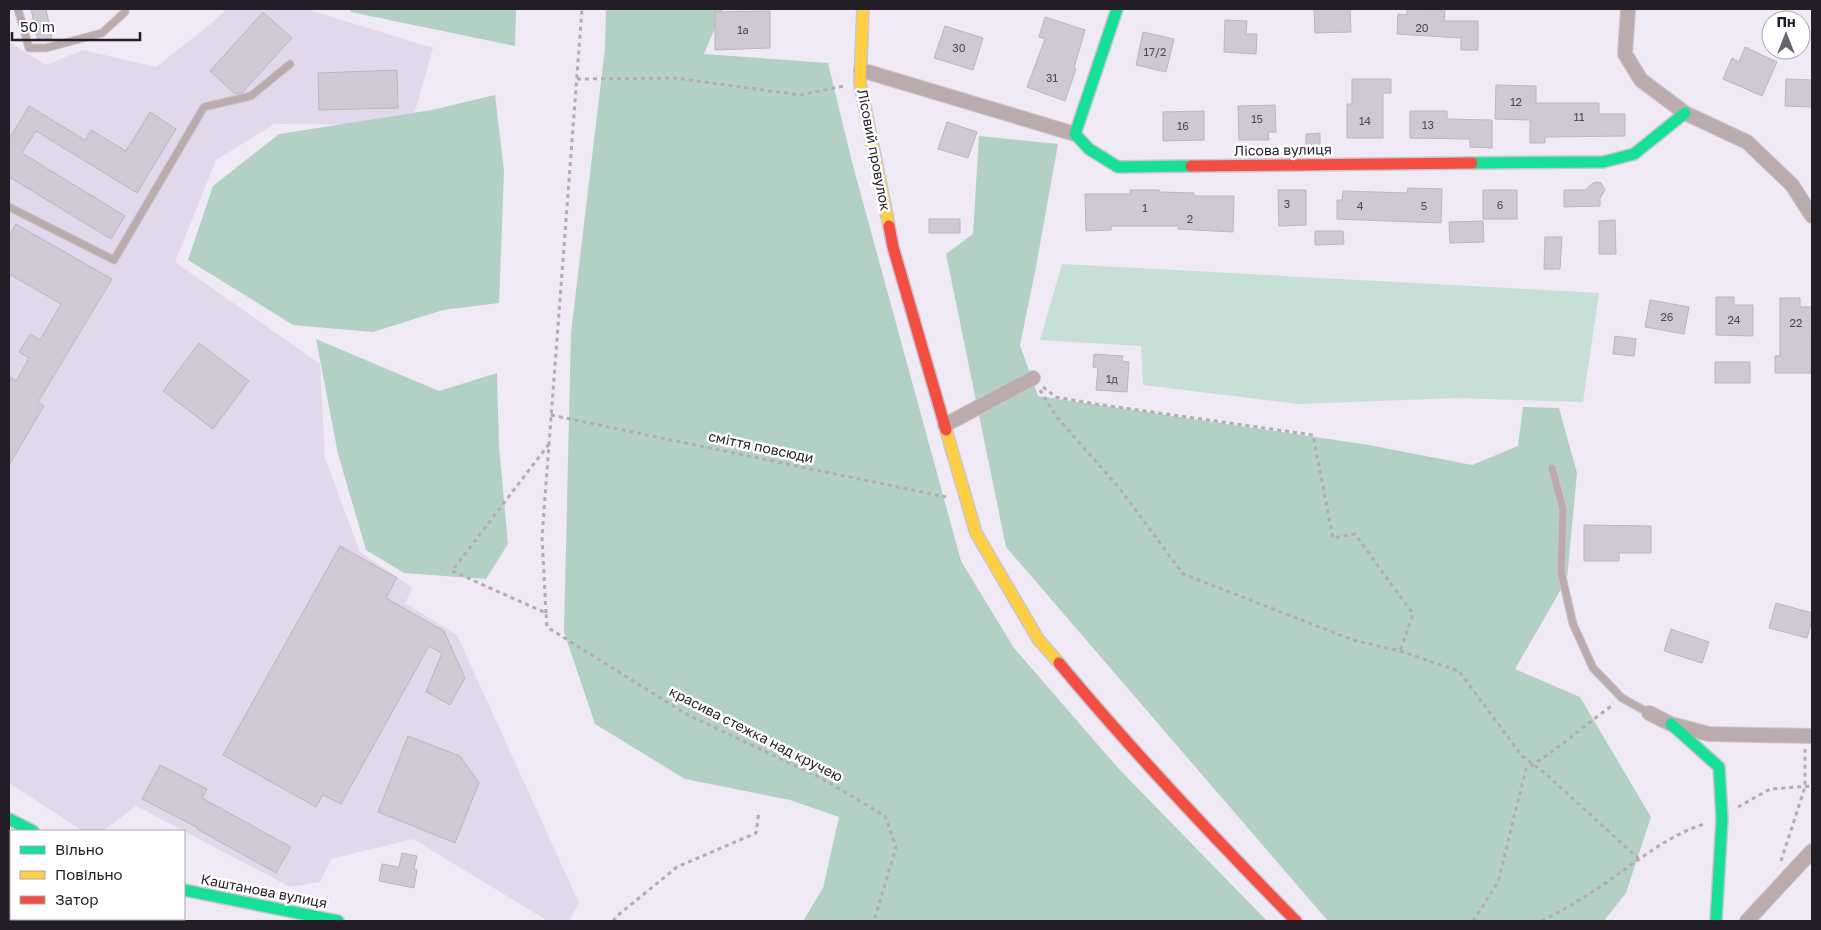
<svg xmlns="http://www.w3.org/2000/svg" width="1821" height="930" viewBox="0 0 1821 930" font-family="'Golos Text',sans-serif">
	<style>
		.industrial { fill: #e1d9eb }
		.green { fill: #c7dfd6 }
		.forest { fill: #b2d1c4 }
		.building { fill: #cec9d3; stroke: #bbb5c0 }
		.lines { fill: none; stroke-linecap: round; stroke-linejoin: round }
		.lane-casing { stroke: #cbc5d0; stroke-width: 9 }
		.street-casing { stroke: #cbc5d0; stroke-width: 16 }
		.fast-casing { stroke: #cbc5d0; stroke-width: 14 }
		.slow-casing { stroke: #cbc5d0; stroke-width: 14 }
		.jam-casing { stroke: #cbc5d0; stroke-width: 14 }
		.path { stroke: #b5aab0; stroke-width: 3; stroke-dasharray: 4 4; stroke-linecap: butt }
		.lane { stroke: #bbabad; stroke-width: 7 }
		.street { stroke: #bbabad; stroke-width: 14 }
		.fast { stroke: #16e098; stroke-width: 11 }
		.slow { stroke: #ffcf43; stroke-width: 11 }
		.jam { stroke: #f24e42; stroke-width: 11 }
		.labels { text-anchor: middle; stroke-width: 5; stroke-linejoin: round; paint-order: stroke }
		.number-label { font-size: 11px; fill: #4d4852 }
		.street-label { font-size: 14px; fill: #221d27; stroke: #fff }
	</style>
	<rect width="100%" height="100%" fill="#f0e9f6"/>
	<path class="industrial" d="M227,9H306L433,48L411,125L274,124L216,160L175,262L320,364L325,458L360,552L413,588L405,603L457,635L579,903L569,921H548L413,839L331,859L320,882L290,887L136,806L103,831H83L9,783V42L46,65L83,50L156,67L213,22Z"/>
	<path class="green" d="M1062,264L1599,293L1583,402L1457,398L1298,404L1143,385L1141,346L1040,340Z"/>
	<path class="forest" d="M350,9H516L515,46L351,12Z
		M606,9H723L704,54L828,63L852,162L961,561L1014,648L1118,768L1267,921H803L823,888L839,817L790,800L685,779L595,724L564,632L571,333L605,48Z
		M495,95L504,171L499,303L443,310L373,332L293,325L188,260L213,186L279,134L432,110Z
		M979,136L1058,144L1035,272L1020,345L1038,396L1369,445L1472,465L1518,446L1523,407L1559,408L1577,473L1567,579L1515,669L1580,697L1651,817L1626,893L1604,921H1328L1006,547L946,254L973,234Z
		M316,339L439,391L497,373L499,446L508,544L486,579L404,573L366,550L338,454Z"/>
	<path class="building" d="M31,9H46L52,38L38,41Z
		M1314,9H1350L1351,32L1315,33Z
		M1407,9L1445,10L1444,21H1478V50H1461V38L1397,34L1398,14L1407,15Z
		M770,11V48L715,50V12Z
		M263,12L292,38L242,93L235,94L210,71Z
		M1045,17L1085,30L1074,68L1076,69L1065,101L1027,87L1045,39L1039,37Z
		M1225,20L1247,21L1246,34H1257L1256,54L1224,52Z
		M945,26L983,38L973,70L934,58Z
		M1143,32L1174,39L1166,72L1136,65Z
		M1745,47L1777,62L1762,96L1723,79L1732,58L1739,62Z
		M397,70L398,108L319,110L318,73Z
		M1352,79H1391V93H1383V138H1347V104H1352Z
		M1786,79L1812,80V107L1785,106Z
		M1496,85L1536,86V103H1599V114H1625V136L1545,137V143H1530V120L1495,119Z
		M1275,105L1276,132H1268L1269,140H1239L1238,106Z
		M29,106L85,140L91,130L126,151L150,112L176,129L137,193L36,131L22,153L125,216L111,239L9,177V139Z
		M1204,111V140L1163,141V112Z
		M1410,111H1447V119L1492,120V148L1470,147V139L1410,138Z
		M947,122L977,132L968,158L938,149Z
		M1320,133V150H1306V134Z
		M1597,182L1601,183L1605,190L1600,198V206L1564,207V190H1585L1593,183Z
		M1408,188L1442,189L1441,223L1337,219V200H1342L1343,191L1407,193Z
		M1130,190H1159V192L1194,193V196H1234L1233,232L1178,229V226H1111V230L1086,231L1085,194H1130Z
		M1278,190H1306V225L1279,226Z
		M1483,190H1517V219H1483Z
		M929,219H960V233H929Z
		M1615,220L1616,254H1599V221Z
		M1483,221L1484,242L1450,243L1449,222Z
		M16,224L112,279L38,402L44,406L9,465V376L16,381L29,358L19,352L30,334L40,340L61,304L9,274V236Z
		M1315,231H1343L1344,244L1315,245Z
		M1545,237H1562L1560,269H1544Z
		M1716,297H1734V305H1753V336L1716,335Z
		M1780,298H1800V307H1812L1811,373H1775V356H1780Z
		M1650,300L1689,307L1684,334L1645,327Z
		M1615,336L1636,339L1634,356L1613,354Z
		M199,343L249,381L213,429L163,391Z
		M1094,354L1123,356L1122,361L1129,362L1127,392L1096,390L1098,368L1093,367Z
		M1715,362H1750V383H1715Z
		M1584,525L1651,526V553H1619V561H1584Z
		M340,546L397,578L386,598L444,631L465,678L450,705L426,692L442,653L429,646L341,804L323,795L316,807L223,755Z
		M1776,603L1812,613V620L1807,638L1769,628Z
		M1671,629L1709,642L1702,663L1664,651Z
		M408,736L460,756L479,783L455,843L378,812Z
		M160,765L207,789L202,798L291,847L276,873L197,829L198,828L142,799Z
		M402,853L417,856L414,869L417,870L414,888L379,881L382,864L399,867Z"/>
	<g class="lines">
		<defs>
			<path id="lane" d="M18,9L29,48H46L102,33L125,12V9
				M9,207L114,260L204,107L251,96L290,64
				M1552,468L1563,509L1561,572L1573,624L1593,668L1622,698L1649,713"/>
			<path id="street" d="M1628,9L1625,54L1641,80L1685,113L1747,142L1792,185L1812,216
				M861,70L1075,134
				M945,425L1033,378
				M1649,713L1671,724L1709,734L1812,736
				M157,919L160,921
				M1747,921L1812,851"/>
			<path id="fast" d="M1117,9L1075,134L1089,149L1118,167L1191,166
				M1472,163L1603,162L1634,154L1685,113
				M1671,724L1719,767L1722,819L1716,921
				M9,819L33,831
				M184,890L338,921"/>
			<path id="slow" d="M863,9L860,83L889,226
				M946,430L976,533L1038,639L1059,663"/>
			<path id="jam" d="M1191,166L1472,163
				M889,226L893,247L946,430
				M1059,663C1134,753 1214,838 1296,921"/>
		</defs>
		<use href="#lane" class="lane-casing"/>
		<use href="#street" class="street-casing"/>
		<use href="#fast" class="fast-casing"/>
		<use href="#slow" class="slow-casing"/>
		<use href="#jam" class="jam-casing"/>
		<path class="path" d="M577,79L675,78L800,95L844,86
			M1043,387L1056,397L1096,404L1313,435L1333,538L1355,534L1413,614L1400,651
			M1040,390L1056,416L1120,489L1183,574L1353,640L1400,651L1459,671L1522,756L1546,774L1640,860
			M551,415L946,497
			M549,444L452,571L546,613L547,627L686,714L821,778L885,816L896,847L874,921
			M546,613L542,537L582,9
			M1738,807L1770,789L1812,786
			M1781,861L1805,787V749
			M613,921L617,916L677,867L756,833L759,811
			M1473,921L1498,882L1526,769C1557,750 1584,726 1614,704
			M1542,921C1559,912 1576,903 1592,892C1628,869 1663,837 1704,824"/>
		<use href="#lane" class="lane"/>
		<use href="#street" class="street"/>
		<use href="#fast" class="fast"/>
		<use href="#slow" class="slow"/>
		<use href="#jam" class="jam"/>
	</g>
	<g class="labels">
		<g class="number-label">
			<text x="1422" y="32">20</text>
			<text x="743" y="34">1а</text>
			<text x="959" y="52">30</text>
			<text x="1155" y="56">17/2</text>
			<text x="1052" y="82">31</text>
			<text x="1516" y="106">12</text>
			<text x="1579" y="121">11</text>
			<text x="1257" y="123">15</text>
			<text x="1365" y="125">14</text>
			<text x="1428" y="129">13</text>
			<text x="1183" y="130">16</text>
			<text x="1287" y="208">3</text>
			<text x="1500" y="209">6</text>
			<text x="1360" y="210">4</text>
			<text x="1424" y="210">5</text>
			<text x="1145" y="212">1</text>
			<text x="1190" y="223">2</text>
			<text x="1667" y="321">26</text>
			<text x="1734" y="324">24</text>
			<text x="1796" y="327">22</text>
			<text x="1112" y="383">1д</text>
		</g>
		<g class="street-label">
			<text transform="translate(874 150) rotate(79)" y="5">Лісовий провулок</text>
			<text transform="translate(1283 150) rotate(-1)" y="5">Лісова вулиця</text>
			<text transform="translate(761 447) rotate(12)" y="5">сміття повсюди</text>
			<text transform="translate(756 734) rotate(27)" y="5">красива стежка над кручею</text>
			<text transform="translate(264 891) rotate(11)" y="5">Каштанова вулиця</text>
		</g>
	</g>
	<rect width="1821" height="930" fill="none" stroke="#221d27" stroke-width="20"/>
	<rect x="10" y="830" width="175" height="90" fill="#ffffff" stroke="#a7a5a9"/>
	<rect x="20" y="846" width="25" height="8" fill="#16e098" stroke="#a7a5a9"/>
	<text x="55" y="855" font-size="15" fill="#221d27">Вільно</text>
	<rect x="20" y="871" width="25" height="8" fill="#ffcf43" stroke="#a7a5a9"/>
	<text x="55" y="880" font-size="15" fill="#221d27">Повільно</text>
	<rect x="20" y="896" width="25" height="8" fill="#f24e42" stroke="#a7a5a9"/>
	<text x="55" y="905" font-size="15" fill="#221d27">Затор</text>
	<g transform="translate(1786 35)"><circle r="24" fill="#ffffff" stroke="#a7a5a9"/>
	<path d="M0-4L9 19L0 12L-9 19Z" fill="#6a646f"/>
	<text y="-8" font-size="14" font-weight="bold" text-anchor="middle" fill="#221d27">Пн</text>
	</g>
	<path d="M12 32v8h128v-8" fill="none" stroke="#221d27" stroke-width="2.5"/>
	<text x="20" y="32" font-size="15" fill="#221d27" stroke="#ffffff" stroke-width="4" paint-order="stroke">50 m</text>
</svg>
